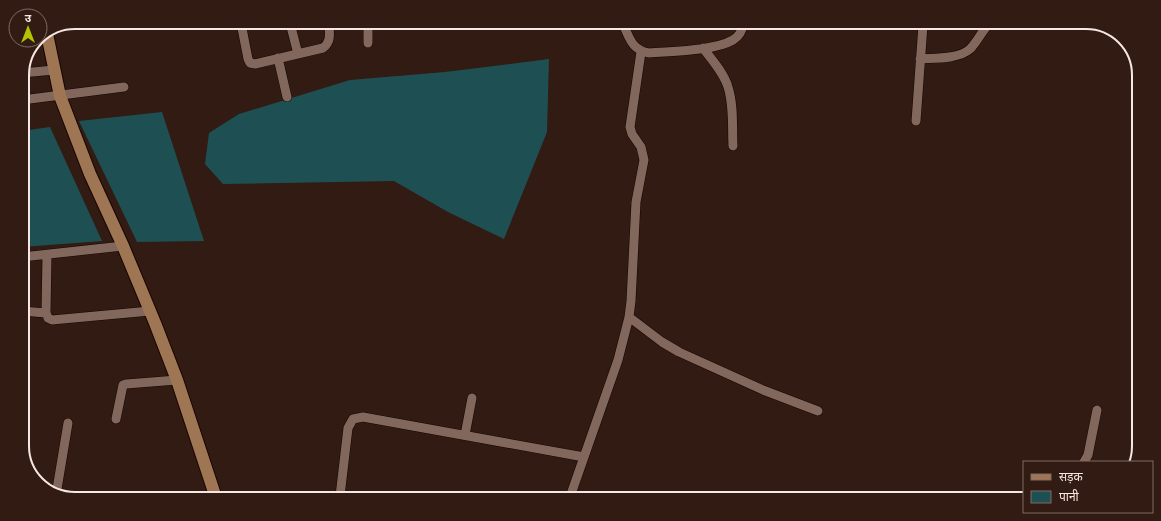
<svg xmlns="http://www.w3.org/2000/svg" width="1161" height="521" viewBox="0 0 1161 521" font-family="Overpass,'Noto Sans Devanagari',sans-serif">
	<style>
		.water { fill: #1e5053 }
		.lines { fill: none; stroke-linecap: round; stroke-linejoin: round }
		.street-casing { stroke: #180501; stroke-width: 10 }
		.secondary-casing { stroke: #180501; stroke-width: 14 }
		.street { stroke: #82675d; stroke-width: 9 }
		.secondary { stroke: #9f7654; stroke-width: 12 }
		.rim { fill: none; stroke: #f7e7e2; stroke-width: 2 }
	</style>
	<rect width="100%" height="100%" fill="#311b13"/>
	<path class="water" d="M549,59L547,132L504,239L448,212L394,181L223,184L205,164L209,133L239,114L350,80L445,72Z
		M162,112L204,241L137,242L79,121Z
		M50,127L102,241L22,247V131Z"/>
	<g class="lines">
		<defs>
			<path id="street" d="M74,23L78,22
				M241,23L248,59L250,63L255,64L323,48C332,41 329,33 329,23
				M290,23L298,54
				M623,24C630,39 632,50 649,53C672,51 714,51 733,40C738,37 742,31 743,25
				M368,43V23
				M703,48C712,60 724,73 728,87C734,106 732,127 733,146
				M278,58L287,97
				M920,59C935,58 959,59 970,49C976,43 981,33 987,26
				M22,73L54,70
				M22,100L124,87
				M916,121L923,25
				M47,255L46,313L48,318L52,320L150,311
				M22,257L123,246
				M22,311L46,313
				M629,317L662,342L679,352L763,390L818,411
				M116,419L123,385L126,384L177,380
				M465,435L472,398
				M1084,462L1088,455L1097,410
				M56,495L68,423
				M340,496L348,428L353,419L363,417L584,457
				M570,497L618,360L629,317L631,301L636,202L644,160L641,147L632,134L630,127L641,52"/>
			<path id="secondary" d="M47,34L60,96L90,174L123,246L155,323L177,380L215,495"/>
		</defs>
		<use href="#street" class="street-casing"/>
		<use href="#secondary" class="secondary-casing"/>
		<use href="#street" class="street"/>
		<use href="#secondary" class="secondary"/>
	</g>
	<path d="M0 0H1161V521H0ZM75 29H1086A46 46 0 0 1 1132 75V446A46 46 0 0 1 1086 492H75A46 46 0 0 1 29 446V75A46 46 0 0 1 75 29Z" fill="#311b13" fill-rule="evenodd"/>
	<path class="rim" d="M75 29H1086A46 46 0 0 1 1132 75V446A46 46 0 0 1 1086 492H75A46 46 0 0 1 29 446V75A46 46 0 0 1 75 29Z"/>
	<rect x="1023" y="461" width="130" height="52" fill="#311b13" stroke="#806d66"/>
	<rect x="1031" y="474" width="20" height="6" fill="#9f7654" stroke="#806d66"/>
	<text x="1059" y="481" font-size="12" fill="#f7e7e2">सड़क</text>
	<rect x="1031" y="491" width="20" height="12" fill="#1e5053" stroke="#806d66"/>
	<text x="1059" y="501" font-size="12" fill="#f7e7e2">पानी</text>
	<g transform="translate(28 28)"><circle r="19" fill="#311b13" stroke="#806d66"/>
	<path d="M0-3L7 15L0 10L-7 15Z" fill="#b0c501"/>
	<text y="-6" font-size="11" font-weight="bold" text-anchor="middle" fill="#f7e7e2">उ</text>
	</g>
</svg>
